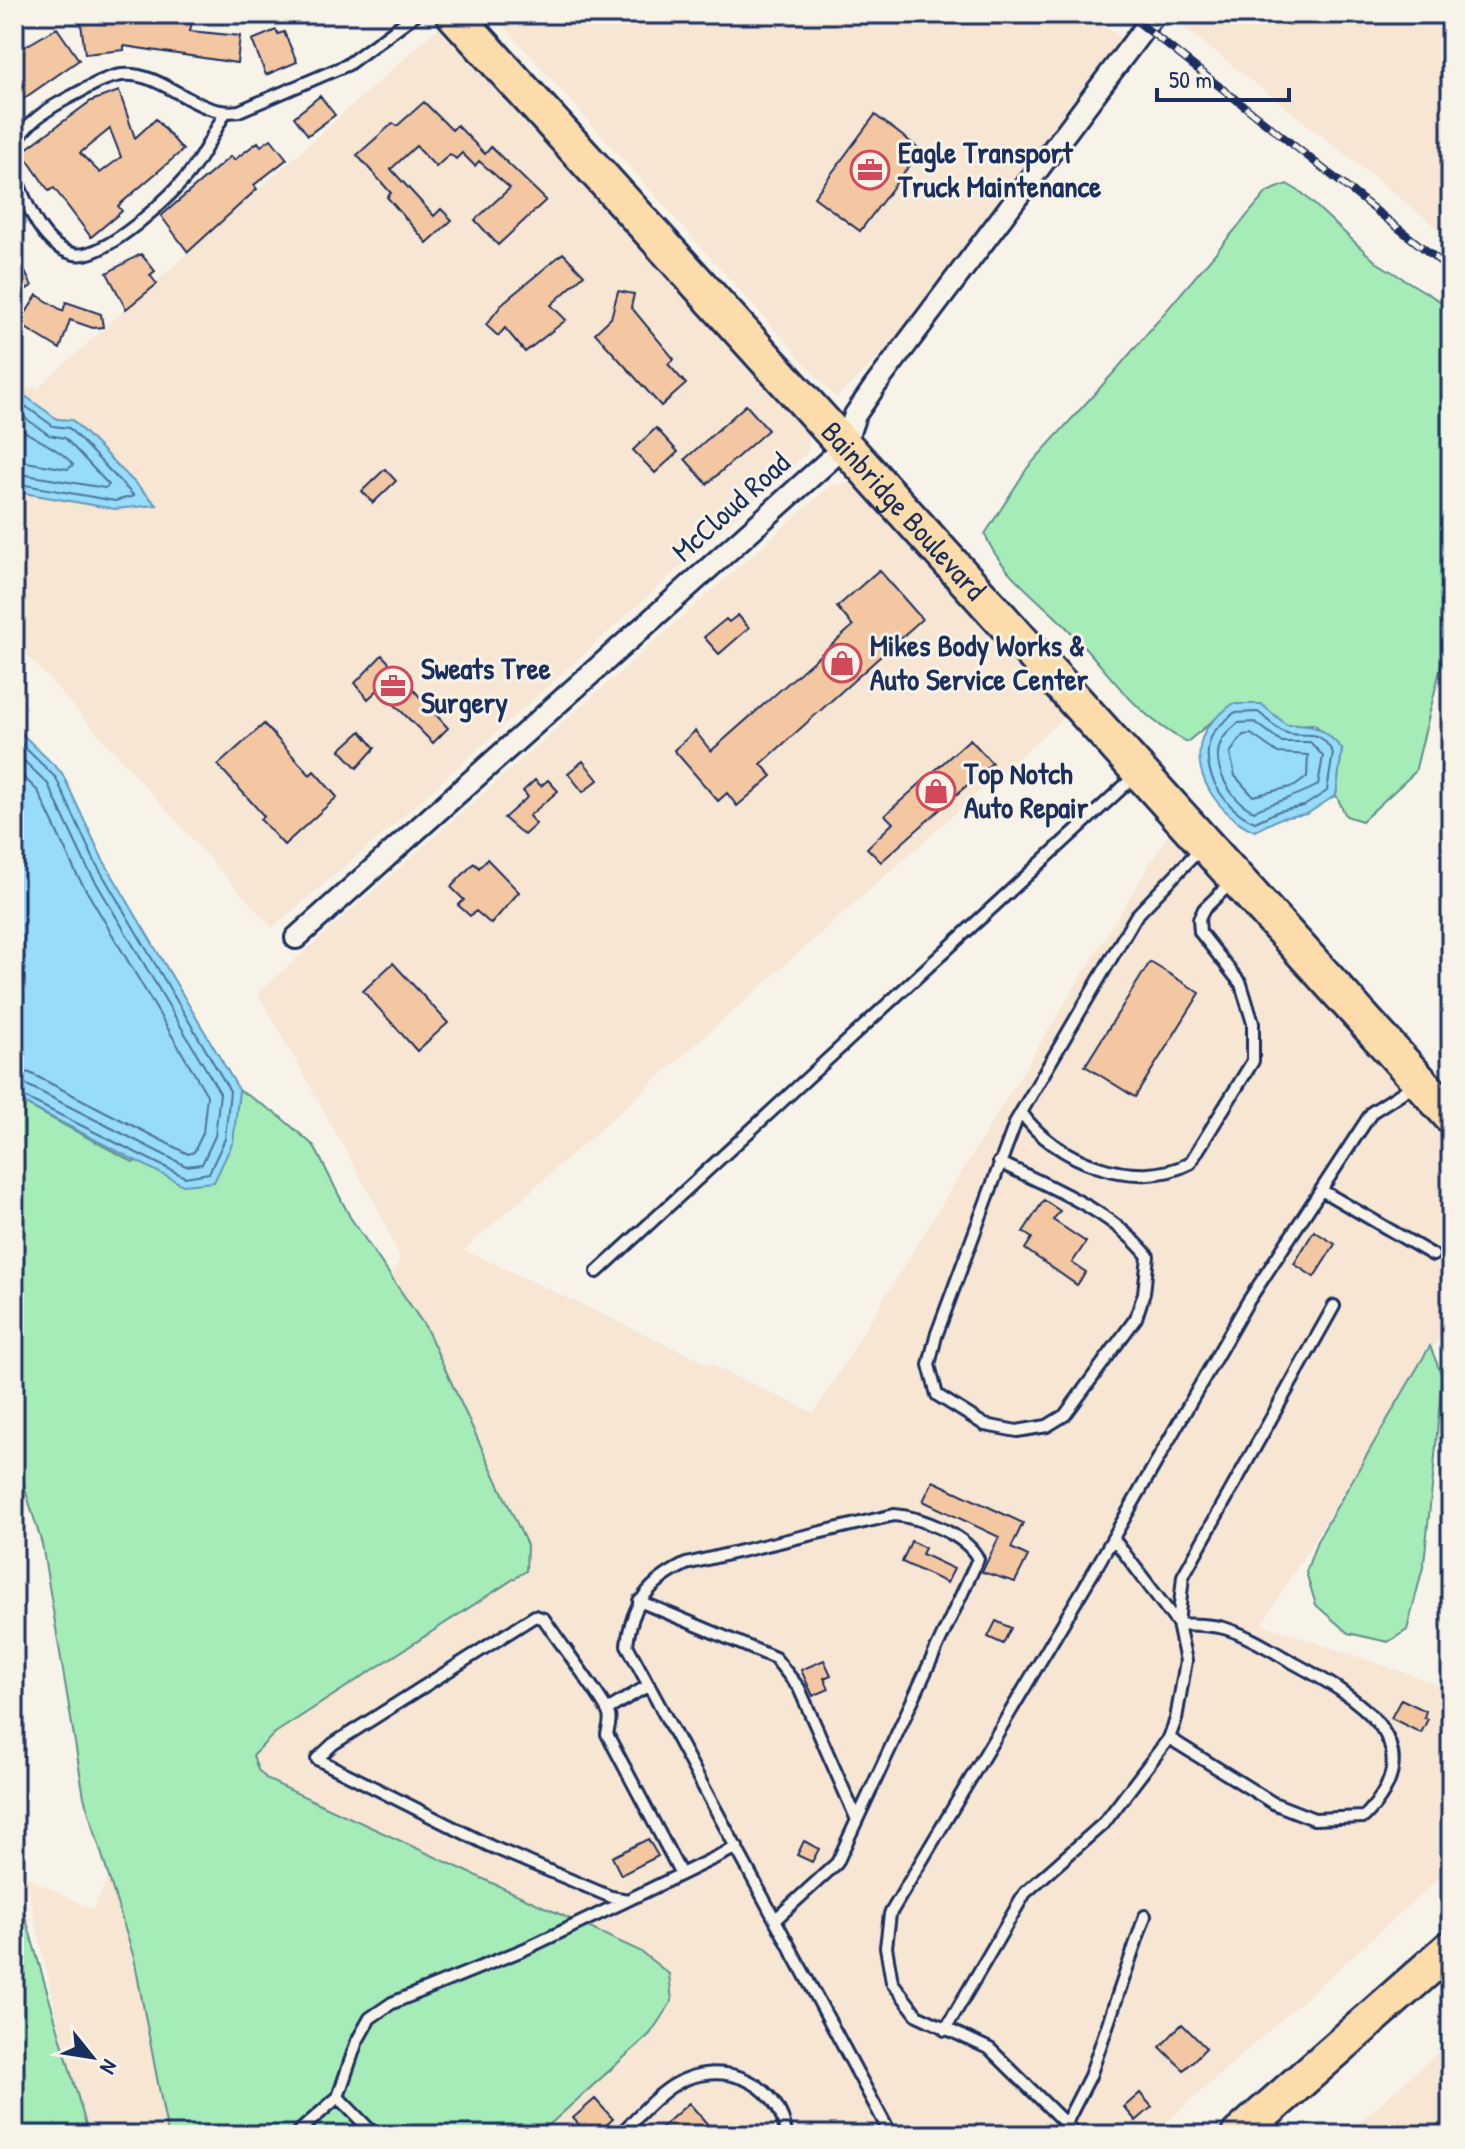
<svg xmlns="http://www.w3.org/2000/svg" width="1465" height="2149" viewBox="0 0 1465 2149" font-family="'Patrick Hand',sans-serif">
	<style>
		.built { fill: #f6e6d3 }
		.green { fill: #a6ecb8; stroke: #608e8b; stroke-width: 2 }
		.water { fill: #97dcf9; stroke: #6597bb; stroke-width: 2 }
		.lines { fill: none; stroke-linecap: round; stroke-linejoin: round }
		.shore { stroke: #4d749c; stroke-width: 2 }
		.building { fill: #f4c7a3; stroke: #1b2f5e; stroke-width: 2; fill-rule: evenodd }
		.service-casing { stroke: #1b2f5e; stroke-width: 16 }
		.minor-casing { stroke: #1b2f5e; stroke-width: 26 }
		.primary-casing { stroke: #1b2f5e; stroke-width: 40 }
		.service { stroke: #f7f3e8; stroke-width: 10 }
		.minor { stroke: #f7f3e8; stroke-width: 20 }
		.primary { stroke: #fddcac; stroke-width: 34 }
		.rail-casing { stroke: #1b2f5e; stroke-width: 8 }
		.rail { stroke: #f7f3e8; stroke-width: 5; stroke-dasharray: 15; stroke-linecap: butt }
		.labels { text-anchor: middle; stroke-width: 6; stroke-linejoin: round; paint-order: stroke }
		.poi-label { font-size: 30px; font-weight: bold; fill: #1b2f5e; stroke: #f7f3e8; text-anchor: start }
		.street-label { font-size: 30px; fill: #1b2f5e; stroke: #f7f3e8 }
	</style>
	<rect width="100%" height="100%" fill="#f7f3e8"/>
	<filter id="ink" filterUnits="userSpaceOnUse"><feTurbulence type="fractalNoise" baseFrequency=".0125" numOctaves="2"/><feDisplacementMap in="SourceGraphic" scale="16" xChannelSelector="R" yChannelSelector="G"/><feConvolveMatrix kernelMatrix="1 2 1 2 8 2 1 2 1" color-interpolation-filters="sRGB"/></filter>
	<g filter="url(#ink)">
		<path class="built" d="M493,14H1090L1122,39L900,337L836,398Z
			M1167,14H1451V238L1312,128Z
			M445,22L808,423V452L390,828L272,928L14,640V387L38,388Z
			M858,481L1066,715L464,1250L814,1413L1171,830L1451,1138V1318L1262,1624L1449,1688L1444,1874L1152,2135H84L25,1876L93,1910L400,1259L379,1210L258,993L830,486Z
			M1451,2040V2135H1346Z"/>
		<path class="green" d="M1287,184L1302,193L1376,262L1451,308V647L1444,654L1415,772L1362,821L1346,816L1336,795L1342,749L1314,724L1287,725L1232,705L1187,742C1131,713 1108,669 1066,627C1038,598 999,572 985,534L1028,467L1117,369L1267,192Z
			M239,1090L277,1114L314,1146L350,1217L426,1328L527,1545L526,1571L275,1733L253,1755L258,1770L268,1780L640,1951L669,1974L672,2001L650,2034L538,2135H168L134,1958L84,1797L42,1544L14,1453V1098L133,1162L233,1141Z
			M1430,1346L1442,1376L1434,1468L1424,1563L1407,1630L1388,1642L1348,1633L1316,1605L1306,1572L1317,1541Z
			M14,1878L89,2135H14Z"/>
		<path class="water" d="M14,388L57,419L72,420L157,505L115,509L18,492L14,486Z
			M1232,704H1261L1287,725C1314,724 1324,728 1342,749L1336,795L1307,814L1281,818L1255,831C1219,816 1186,771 1205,731C1210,721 1224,712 1232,704Z
			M14,726L62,773L102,858L239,1090L233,1142L214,1182L183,1185L14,1098Z"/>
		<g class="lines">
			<path class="shore" d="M14,398L53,426L69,428L134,496L115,501L14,483
				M14,410L49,435L65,438L109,485L105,488L14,473
				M14,425C31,437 63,450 73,465L68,469L14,460
				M1258,712C1266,718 1275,728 1284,732C1307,741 1316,723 1333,753L1327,791L1304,806L1279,811L1255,822C1224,810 1197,768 1212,735C1216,727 1227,720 1234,713Z
				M1255,722L1282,742H1310L1323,756L1318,785C1297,797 1277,801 1254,811C1231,802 1210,765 1221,742C1224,734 1232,729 1238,723Z
				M1251,734L1278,753L1308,755L1307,777L1295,786L1253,796L1235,776L1230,753L1243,735Z
				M14,737L56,778L95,862L230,1091L225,1139L209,1173L185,1177L14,1092
				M14,751L48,784L87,867L220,1093L215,1136L202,1164L186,1166L25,1084L14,1082
				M14,768L38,791L76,873L207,1095L203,1133L194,1152L188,1154L30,1073L14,1070"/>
		</g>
		<path class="building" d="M115,14H187L186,21H192L190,31L240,36L237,63L124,46V50L85,54L80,16Z
			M57,28L79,60L23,99L14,85V53Z
			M276,30L278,34L284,32L297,62L266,75L252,40Z
			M119,91L135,138L156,119L183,150L118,206L122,211L91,237L54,188L49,191L22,152L91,101ZM110,129L121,157L100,173L80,153Z
			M320,96L335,115L308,135L294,117Z
			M424,102L452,130L457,125L485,154L491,147L546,200L498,245L475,220L510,188L479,161L475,166L462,153L456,159L450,154L436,167L416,146L391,169L434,216L441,209L452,220L427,243L387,197L391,193L357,155L393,123L397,126Z
			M875,115L921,150L860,231L814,197Z
			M271,139L287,159L254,185L257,189L188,252L161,216L231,156L234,160L258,142L261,146Z
			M14,250L32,286L14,296Z
			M563,253L584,275L551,305L566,320L525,352L505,328L498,336L486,325L504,302Z
			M141,254L155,271L150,275L157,284L126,309L107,273Z
			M618,291L634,294L631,307L674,359L668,364L686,384L661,406L595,333L611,318Z
			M37,295L63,311L66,302L101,314L103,327L93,328L70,320L60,349L19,324Z
			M746,405L768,430L707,484L685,459Z
			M656,428L678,452L655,473L633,450Z
			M385,469L396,481L373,503L362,491Z
			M879,570L922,619L761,764L772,776L737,806L727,793L718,801L674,750L695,731L711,751L853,626L837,607Z
			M738,615L749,628L719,654L704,637L726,619L729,622Z
			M382,655L448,728L433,743L379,689L368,699L355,683Z
			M264,724L310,775L314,771L337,797L284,845L260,819L264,816L218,765Z
			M361,731L375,748L357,768L340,750Z
			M970,739L992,763L881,862L867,848L893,823L885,815Z
			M583,761L598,780L583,792L568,773Z
			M535,780L541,786L548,780L558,791L529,816L536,824L524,835L504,818L528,797L523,791Z
			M487,859L519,892L491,924L476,911L470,916L458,905L464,900L451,887L474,863L479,868Z
			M1150,962L1200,993L1135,1097L1085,1066Z
			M393,963L448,1023L417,1051L363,991Z
			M1044,1200L1060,1211L1053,1220L1086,1242L1072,1263L1086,1272L1077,1285L1025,1249L1032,1238L1023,1232Z
			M1314,1231L1335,1244L1314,1277L1294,1264Z
			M933,1481L1023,1523L1011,1548L1028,1556L1015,1582L982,1572L999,1537L923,1501Z
			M911,1541L925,1548L922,1554L954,1569L947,1583L902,1562Z
			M996,1621L1011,1628L1003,1644L988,1637Z
			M824,1660L831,1675L824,1678L829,1689L813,1696L801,1670Z
			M1401,1699L1426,1711L1424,1717L1428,1719L1421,1733L1391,1718Z
			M648,1839L658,1856L621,1875L612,1857Z
			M804,1841L819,1849L812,1862L797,1855Z
			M1182,2024L1206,2048L1184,2070L1160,2047Z
			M1140,2093L1152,2107L1136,2121L1124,2107Z
			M595,2099L613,2119L595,2135H588L573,2118Z
			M689,2103L717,2135H653Z"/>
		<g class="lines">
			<defs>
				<path id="service" d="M14,145C27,122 47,109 70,97C86,89 104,77 122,75C165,71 195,118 239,111L347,65L416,14
					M14,173C26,201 40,246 74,254C104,261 173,195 191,171C204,154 214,132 225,113
					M1021,1112C1054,1161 1136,1192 1190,1163L1253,1061V1023L1241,984L1200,932L1199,919L1204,909L1233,881
					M999,1162C1051,1188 1111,1210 1148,1256L1144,1293L1136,1318L1065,1415L1047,1426L1017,1431L985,1425L937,1395L929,1365L936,1336L1016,1121L1136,916L1202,847
					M1321,1190L1433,1255
					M597,1272L1136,775
					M639,1601L775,1658L799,1688L857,1820
					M607,1710L649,1685
					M1169,1738L1273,1803L1314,1819L1364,1817C1437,1743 1355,1696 1292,1662C1271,1650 1249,1636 1227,1629C1212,1624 1193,1625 1178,1624L1183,1576L1334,1306
					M681,1874L607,1734C608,1729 611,1721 609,1715C607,1704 554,1635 544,1619L535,1616L333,1744L317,1759L490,1846L611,1897L628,1900L737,1847
					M777,1918L837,1863L978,1559C967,1535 920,1517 894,1515L686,1564C649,1582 632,1603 627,1645L891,2135
					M945,2030L1025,1893L1105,1822L1169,1738L1176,1719L1186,1661L1178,1624L1113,1538
					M338,2097L375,2135
					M1066,2123L1090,2076L1145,1916
					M295,2135L338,2097L357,2041L370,2018L392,2003L525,1949L626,1901
					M619,2135C636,2119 654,2097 674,2085C719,2057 781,2081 786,2135
					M1077,2135L990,2049L917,2015L892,1982L886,1947L890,1914L1097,1566L1247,1303L1372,1112L1417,1083"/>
				<path id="minor" d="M296,938L844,447L855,415L875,386L1155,14"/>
				<g id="primary">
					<path id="s1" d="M454,14L1451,1116"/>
					<path d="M1239,2135L1451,1948"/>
				</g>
			</defs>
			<use href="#service" class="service-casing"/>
			<use href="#minor" class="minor-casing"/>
			<use href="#primary" class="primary-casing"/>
			<use href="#service" class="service"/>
			<use href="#minor" class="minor"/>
			<use href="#primary" class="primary"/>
			<defs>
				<path id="rail" d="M1128,14L1451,270"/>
			</defs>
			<use href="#rail" class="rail-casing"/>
			<use href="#rail" class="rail"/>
		</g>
	</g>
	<defs>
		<symbol id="office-ring" viewBox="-11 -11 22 22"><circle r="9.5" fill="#f7f3e8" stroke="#d1495b" stroke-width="1.5"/><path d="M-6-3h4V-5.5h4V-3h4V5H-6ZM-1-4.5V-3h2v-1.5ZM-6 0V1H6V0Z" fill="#d1495b"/></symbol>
		<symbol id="shop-ring" viewBox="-11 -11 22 22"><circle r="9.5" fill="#f7f3e8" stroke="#d1495b" stroke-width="1.5"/><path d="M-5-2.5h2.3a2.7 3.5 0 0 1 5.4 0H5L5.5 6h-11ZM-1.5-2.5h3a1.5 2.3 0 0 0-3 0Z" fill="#d1495b"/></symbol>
	</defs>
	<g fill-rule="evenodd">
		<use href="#office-ring" x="848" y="148" width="44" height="44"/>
		<use href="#shop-ring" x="820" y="641" width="44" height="44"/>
		<use href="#office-ring" x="371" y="664" width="44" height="44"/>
		<use href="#shop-ring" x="914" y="769" width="44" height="44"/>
	</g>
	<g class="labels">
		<g class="poi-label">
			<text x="898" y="163">Eagle Transport<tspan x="898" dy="34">Truck Maintenance</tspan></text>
			<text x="870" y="656">Mikes Body Works &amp;<tspan x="870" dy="34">Auto Service Center</tspan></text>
			<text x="421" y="679">Sweats Tree<tspan x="421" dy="34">Surgery</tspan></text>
			<text x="964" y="784">Top Notch<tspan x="964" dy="34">Auto Repair</tspan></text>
		</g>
		<g class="street-label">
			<text transform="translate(731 507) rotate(-42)" y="10">McCloud Road</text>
			<text dy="10" stroke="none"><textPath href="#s1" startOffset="670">Bainbridge Boulevard</textPath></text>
		</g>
	</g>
	<rect width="1465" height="2149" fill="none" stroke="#f7f3e8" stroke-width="48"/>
	<rect x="24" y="24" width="1417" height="2101" fill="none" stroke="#1b2f5e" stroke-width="3" filter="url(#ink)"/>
	<g transform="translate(92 2057) rotate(120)" stroke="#f7f3e8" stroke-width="6" paint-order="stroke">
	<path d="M0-6L14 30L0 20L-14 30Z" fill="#1b2f5e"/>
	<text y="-12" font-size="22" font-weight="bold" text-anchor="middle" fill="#1b2f5e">N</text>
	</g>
	<path d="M1157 88v12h132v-12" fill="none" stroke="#1b2f5e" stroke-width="4"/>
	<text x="1169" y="88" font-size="24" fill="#1b2f5e" stroke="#f7f3e8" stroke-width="6" paint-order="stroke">50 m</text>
</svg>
